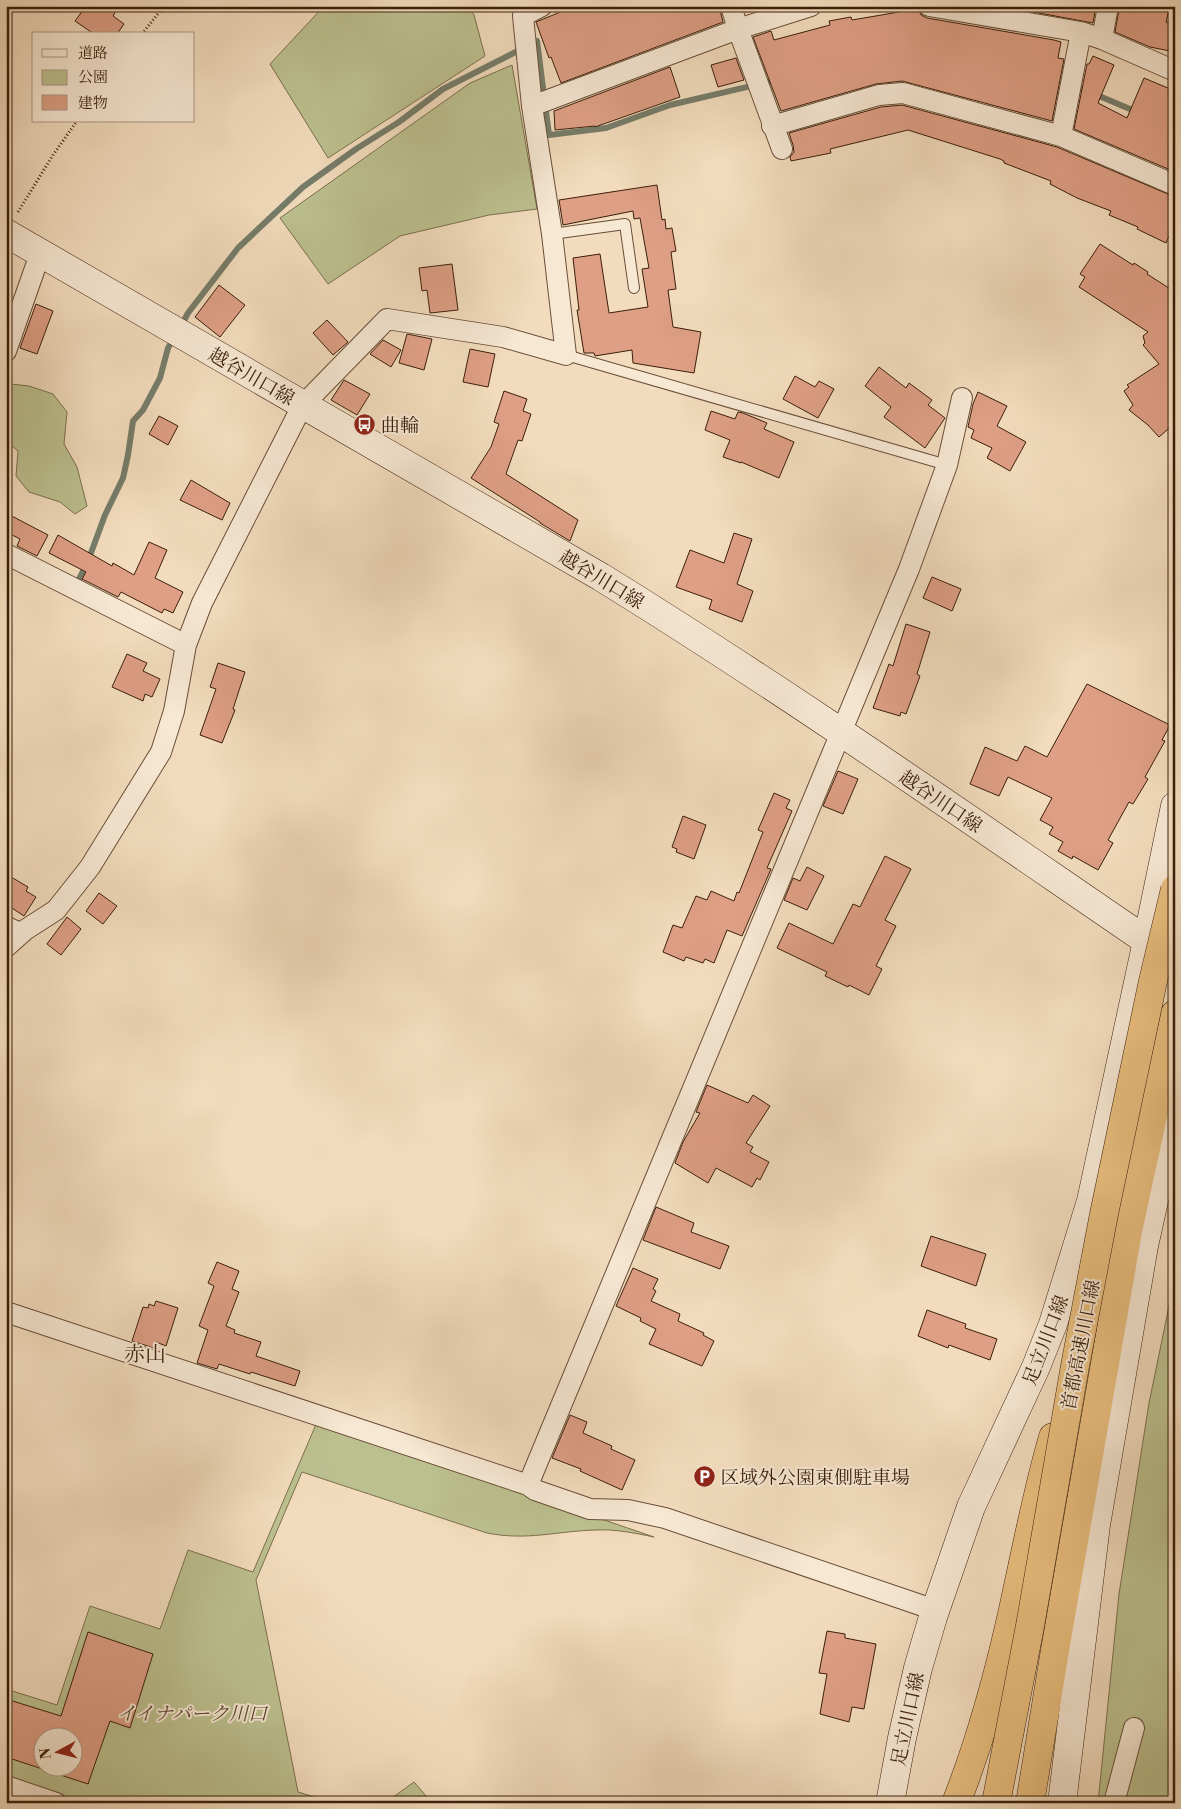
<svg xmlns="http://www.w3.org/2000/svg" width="1181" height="1809" viewBox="0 0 1181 1809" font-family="'Libre Bodoni','Noto Serif JP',serif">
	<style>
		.green { fill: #bcc08f; stroke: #7c6f4d; fill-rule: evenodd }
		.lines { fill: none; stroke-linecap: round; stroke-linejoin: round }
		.stream { stroke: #767d6a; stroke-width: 6 }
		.building { fill: #de9f85; stroke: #3b1e0b; fill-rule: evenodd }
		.lane-casing { stroke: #694e38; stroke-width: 12 }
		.street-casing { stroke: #694e38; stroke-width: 22 }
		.secondary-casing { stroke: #3b1e0b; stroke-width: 29 }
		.highway-casing { stroke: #3b1e0b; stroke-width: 29 }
		.path { stroke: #3b1e0b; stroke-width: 3; stroke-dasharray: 1 2.5; stroke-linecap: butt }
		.lane { stroke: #f7e8d4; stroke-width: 10 }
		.street { stroke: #f7e8d4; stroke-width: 20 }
		.secondary { stroke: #f7e8d4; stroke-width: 28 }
		.highway { stroke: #e9be7e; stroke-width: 28 }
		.highway-bridge-casing { stroke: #3b1e0b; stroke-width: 29; stroke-linecap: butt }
		.highway-bridge { stroke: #e9be7e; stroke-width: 28 }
		.labels { text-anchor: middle; stroke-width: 4; stroke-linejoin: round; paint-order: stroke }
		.street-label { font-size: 19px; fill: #3b1e0b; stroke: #f7e8d4 }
		.poi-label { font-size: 19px; fill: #3b1e0b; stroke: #f7e8d4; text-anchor: start }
		.park-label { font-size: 19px; font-style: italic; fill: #5b462c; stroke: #f7e8d4 }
		.quarter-label { font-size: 21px; fill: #3b1e0b; stroke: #f7e8d4 }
	</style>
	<rect width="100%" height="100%" fill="#f2dcbd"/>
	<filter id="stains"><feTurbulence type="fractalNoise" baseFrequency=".004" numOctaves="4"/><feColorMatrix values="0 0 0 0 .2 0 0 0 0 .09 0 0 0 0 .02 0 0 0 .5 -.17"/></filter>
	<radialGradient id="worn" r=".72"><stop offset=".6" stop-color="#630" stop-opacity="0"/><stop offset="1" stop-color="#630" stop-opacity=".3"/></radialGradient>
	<path class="green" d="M324,6H467L474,15L485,56L328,158L270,64Z
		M512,65L537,209L489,215L400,236L328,284L280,218L470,83Z
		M6,375L11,384L29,386L53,394L67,412L64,444L77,467L87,506L75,514L60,502L29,492L16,476L18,451L6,441Z
		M1175,1277V1803H1098L1119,1594L1149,1403Z
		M317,1422L654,1537C634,1533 616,1529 596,1530C557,1531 527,1541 487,1533L302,1472L256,1580L298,1792L334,1803H6V1689L57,1705L90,1606L160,1629L188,1550L253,1572ZM42,1736H72V1766H42Z
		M414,1782L432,1803H385Z"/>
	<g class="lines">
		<path class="stream" d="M1072,88L1085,90L1137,112
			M180,328L188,313L238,248L303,187L356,149L399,122L443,89L537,41L549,135L606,128L670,105L777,80
			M78,581L88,561L105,515L123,478L128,455L133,421L143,410L160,378L168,348L174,338"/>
	</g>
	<path class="building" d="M86,6H119L113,16L124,24L117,34H94L75,21Z
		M575,6H719L723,22L561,83L551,57L549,58L536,22Z
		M899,6H917L921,15L927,18L1054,40L1061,42L1058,58L1064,59L1052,121L902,81L876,84L781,111L753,37L771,31L774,40L830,25L829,21L851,17L852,20L899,12Z
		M1001,6H1096L1093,23Z
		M1132,6H1170L1166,22L1175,24L1170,51L1150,47L1115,32L1119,10L1130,12Z
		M1093,56L1114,65L1098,103L1127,118L1144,78L1175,91V172L1074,129L1087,64H1089Z
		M736,58L744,80L718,87L711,65Z
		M670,67L680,97L595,127V126L555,130L554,111Z
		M902,105L1057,147L1175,197V223L1166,243L1137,229L1138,227L1109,215L1111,211L1077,198L1050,184L1051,181L1004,163V161L1000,159L908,130L830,149L831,153L791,161L790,157L794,152L793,145L789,133L881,107Z
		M657,185L662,220L665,219L666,229L672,228L676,251L671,252L676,289L668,290L673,327L701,332L694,373L633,363L632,350L595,356L594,353H584L577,310H579L573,258L600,254L609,313L648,307L642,269L649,268L640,218L634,219L633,211L563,225L559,200Z
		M1100,244L1133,265L1134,263L1148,272L1147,274L1175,292V423L1159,437L1148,425L1129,410L1133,405L1124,391L1129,387L1127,385L1159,364L1143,345L1145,343L1143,336L1148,332L1079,287L1085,277L1080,274Z
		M452,264L458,310L430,313L427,290L422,291L419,268Z
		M219,285L245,305L220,337L195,317Z
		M36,304L53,311L37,354L20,348Z
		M327,320L348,342L333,355L313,333Z
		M407,334L432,339L424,370L399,363Z
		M383,340L401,350L391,367L370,354Z
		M470,349L495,354L488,387L463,382Z
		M879,367L906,388L909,383L932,400L928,405L945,418L925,448L884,417L891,407L865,386Z
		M795,376L815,387L819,381L834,389L818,418L783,399Z
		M344,380L370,394L357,415L331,400Z
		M504,391L527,399L523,411L531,414L522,441L518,440L506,474L578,520L570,541L540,523V522L471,478L491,447L499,424L494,422Z
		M978,392L1007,406L997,426L1026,442L1010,471L987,458L992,448L971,438L974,430L968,427L973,404Z
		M711,411L735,419L738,412L743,413L767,423L764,429L794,442L779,478L741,462V463L723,457L730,440L705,430Z
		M159,416L178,426L168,445L149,434Z
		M191,480L230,503L222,520L180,500Z
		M6,513L48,535L37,556L17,546L20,539L6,532Z
		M734,533L752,539L737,584L753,591L742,622L709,609L712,600L676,587L690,550L724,563Z
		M58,535L112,566L113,563L134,575L149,542L167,550L155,578L183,592L173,613L164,609L162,613L121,592L118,597L82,579L86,572L49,553Z
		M932,577L961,589L952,611L923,598Z
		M906,624L930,632L917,674L920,676L906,714L901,712L900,716L873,708L889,664L893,666Z
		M127,654L147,663L143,671L160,679L152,697L145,694L143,701L112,687Z
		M218,663L245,672L233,709L235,710L222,743L200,735L216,689L210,687Z
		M1087,684L1170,725L1162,740L1165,741L1145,777L1148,779L1133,804L1129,802L1108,840L1113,843L1098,870L1073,856L1072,859L1058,851L1063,842L1049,834L1053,827L1040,820L1052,798L1008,777L999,796L970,784L985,747L1017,761L1025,746L1047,757Z
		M838,771L858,779L843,814L823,806Z
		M774,793L790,800L786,808L792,811L767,868L771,869L742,936L727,930L714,963L705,959L703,963L686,957L684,961L663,952L673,925L682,928L696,896L707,900L711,891L734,901L737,892L739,893L763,832L758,830Z
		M683,816L706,825L694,859L676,852L677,849L672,847Z
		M885,856L911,869L885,920L896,926L876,966L882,969L869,995L849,985L848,987L825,976L827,972L777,948L789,923L833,944L853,904L860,907Z
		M807,867L824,876L807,910L784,900L793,878L800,881Z
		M6,874L28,887L26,891L36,897L24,916L6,904Z
		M99,893L117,906L103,924L86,911Z
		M67,917L81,929L61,955L47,944Z
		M707,1085L748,1103L753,1095L770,1106L746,1143L753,1147L750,1152L769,1162L760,1180L757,1178L752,1187L716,1168L708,1183L675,1163L683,1142L700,1113L696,1112Z
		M656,1207L694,1223L691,1232L729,1246L720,1269L643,1240Z
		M931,1236L986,1254L976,1286L921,1266Z
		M217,1262L239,1271L232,1289L239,1292L226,1326L235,1330L234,1333L261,1342L256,1356L300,1371L295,1386L251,1372L250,1374L219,1364L217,1369L197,1363L208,1330L199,1326L214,1286L208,1283Z
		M633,1268L658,1279L653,1289L656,1291L651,1301L680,1314L678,1321L704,1333L703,1335L714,1341L702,1366L649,1344L656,1329L640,1321L641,1318L616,1306Z
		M156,1301L178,1308L166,1346L156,1342L154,1348L132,1341L143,1307L148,1308L149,1304L154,1306Z
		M927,1310L966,1324L965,1328L997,1339L990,1360L949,1345L948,1348L918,1336Z
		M570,1415L587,1422L583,1433L612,1446L611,1449L635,1460L622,1490L580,1471L581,1469L552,1458Z
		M827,1631L845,1634V1638L876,1644L864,1709L852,1707L849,1722L820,1714L827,1674L819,1673Z
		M88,1632L153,1654L130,1728L110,1721L88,1784L6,1757V1699L61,1716ZM42,1736H72V1766H42Z"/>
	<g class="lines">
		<defs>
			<path id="lane" d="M552,234L625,224L634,288
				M566,355L947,465
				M6,921L25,930"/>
			<path id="street" d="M731,6L738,29L782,149
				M929,6L1081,32L1102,39L1175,71
				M1102,39L1108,6
				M532,106L738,29L811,6
				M772,126L879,95L903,93L1061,136L1175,185
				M1061,136L1081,32
				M6,351L40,254
				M6,554L186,645
				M6,947L25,930L56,910L90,867L161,752L174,711L186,645L202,603L302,406L387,319L503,337L566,355L552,234L532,106L523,16L542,6
				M6,1312L528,1485L909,569L947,465L962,398
				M528,1485L535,1490L590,1509L628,1510L665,1518L935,1610
				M6,1786L56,1803
				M1114,1803L1134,1728"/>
			<path id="secondary" d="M6,233L601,577C787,692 967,818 1147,941L1175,962
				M890,1803L902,1738L918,1668L933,1617L971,1507L1036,1367L1053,1324L1091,1201L1147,941L1175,806
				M1062,1803L1096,1525L1144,1246L1175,1106"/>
			<path id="highway" d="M956,1803C979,1745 996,1684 1010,1623C1024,1561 1035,1499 1053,1437
				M1030,1803L1055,1650L1128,1231L1175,1014"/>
		</defs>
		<use href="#lane" class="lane-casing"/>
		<use href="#street" class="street-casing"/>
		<use href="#secondary" class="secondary-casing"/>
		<use href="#highway" class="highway-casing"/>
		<path class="path" d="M142,34L164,6
			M18,212L53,155L77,121"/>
		<use href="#lane" class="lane"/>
		<use href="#street" class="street"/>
		<use href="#secondary" class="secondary"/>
		<use href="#highway" class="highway"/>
		<defs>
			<path id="highway-bridge" d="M996,1803L1030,1626L1075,1366L1104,1214L1153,981L1175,889"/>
		</defs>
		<use href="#highway-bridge" class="highway-bridge-casing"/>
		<use href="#highway-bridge" class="highway-bridge"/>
	</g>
	<defs>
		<symbol id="bus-disc" viewBox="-11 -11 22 22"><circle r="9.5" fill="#8f2418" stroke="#f7e8d4"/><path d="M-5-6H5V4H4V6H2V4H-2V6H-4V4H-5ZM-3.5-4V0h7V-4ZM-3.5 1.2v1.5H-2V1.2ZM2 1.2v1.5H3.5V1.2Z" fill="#fff"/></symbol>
		<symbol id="parking-disc" viewBox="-11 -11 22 22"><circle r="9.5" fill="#8f2418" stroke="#f7e8d4"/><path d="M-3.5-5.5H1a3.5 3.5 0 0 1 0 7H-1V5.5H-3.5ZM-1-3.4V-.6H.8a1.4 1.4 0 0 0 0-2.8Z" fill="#fff"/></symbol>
	</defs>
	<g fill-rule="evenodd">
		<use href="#bus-disc" x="352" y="412" width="25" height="25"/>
		<use href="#parking-disc" x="692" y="1464" width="25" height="25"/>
	</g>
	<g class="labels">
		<g class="street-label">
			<text transform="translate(252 376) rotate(30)" y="7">越谷川口線</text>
			<text transform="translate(602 579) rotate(31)" y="7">越谷川口線</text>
			<text transform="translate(941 801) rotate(34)" y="7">越谷川口線</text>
			<text transform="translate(1045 1340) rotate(-69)" y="7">足立川口線</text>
			<text transform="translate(1080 1345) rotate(-79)" y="7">首都高速川口線</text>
			<text transform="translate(907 1719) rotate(-78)" y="7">足立川口線</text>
		</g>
		<g class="poi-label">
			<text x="381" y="432">曲輪</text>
			<text x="720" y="1484">区域外公園東側駐車場</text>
		</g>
		<g class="park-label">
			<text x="192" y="1720">イイナパーク川口</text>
		</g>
		<g class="quarter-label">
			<text x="145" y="1361">赤山</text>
		</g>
	</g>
	<rect width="1181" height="1809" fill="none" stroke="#f2dcbd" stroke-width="25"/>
	<rect x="8" y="8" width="1166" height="1794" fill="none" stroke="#3b1e0b" stroke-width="2.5"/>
	<rect x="12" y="12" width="1156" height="1784" fill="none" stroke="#3b1e0b"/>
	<rect x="32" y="32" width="162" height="90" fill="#f7e8d4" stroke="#ac9784"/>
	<rect x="42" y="49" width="25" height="8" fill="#f7e8d4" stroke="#ac9784"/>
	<text x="78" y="58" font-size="15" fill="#3b1e0b">道路</text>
	<rect x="42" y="70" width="25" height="15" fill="#bcc08f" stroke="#ac9784"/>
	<text x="78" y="82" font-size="15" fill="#3b1e0b">公園</text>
	<rect x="42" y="95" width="25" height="15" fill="#de9f85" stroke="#ac9784"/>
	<text x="78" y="108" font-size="15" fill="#3b1e0b">建物</text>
	<g transform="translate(58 1752) rotate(263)"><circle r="24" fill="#f7e8d4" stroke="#ac9784"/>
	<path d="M0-4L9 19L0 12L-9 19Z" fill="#8f2418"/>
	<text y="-8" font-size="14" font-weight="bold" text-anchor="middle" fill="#3b1e0b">N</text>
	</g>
	<rect width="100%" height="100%" filter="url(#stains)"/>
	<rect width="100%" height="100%" fill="url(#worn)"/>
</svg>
